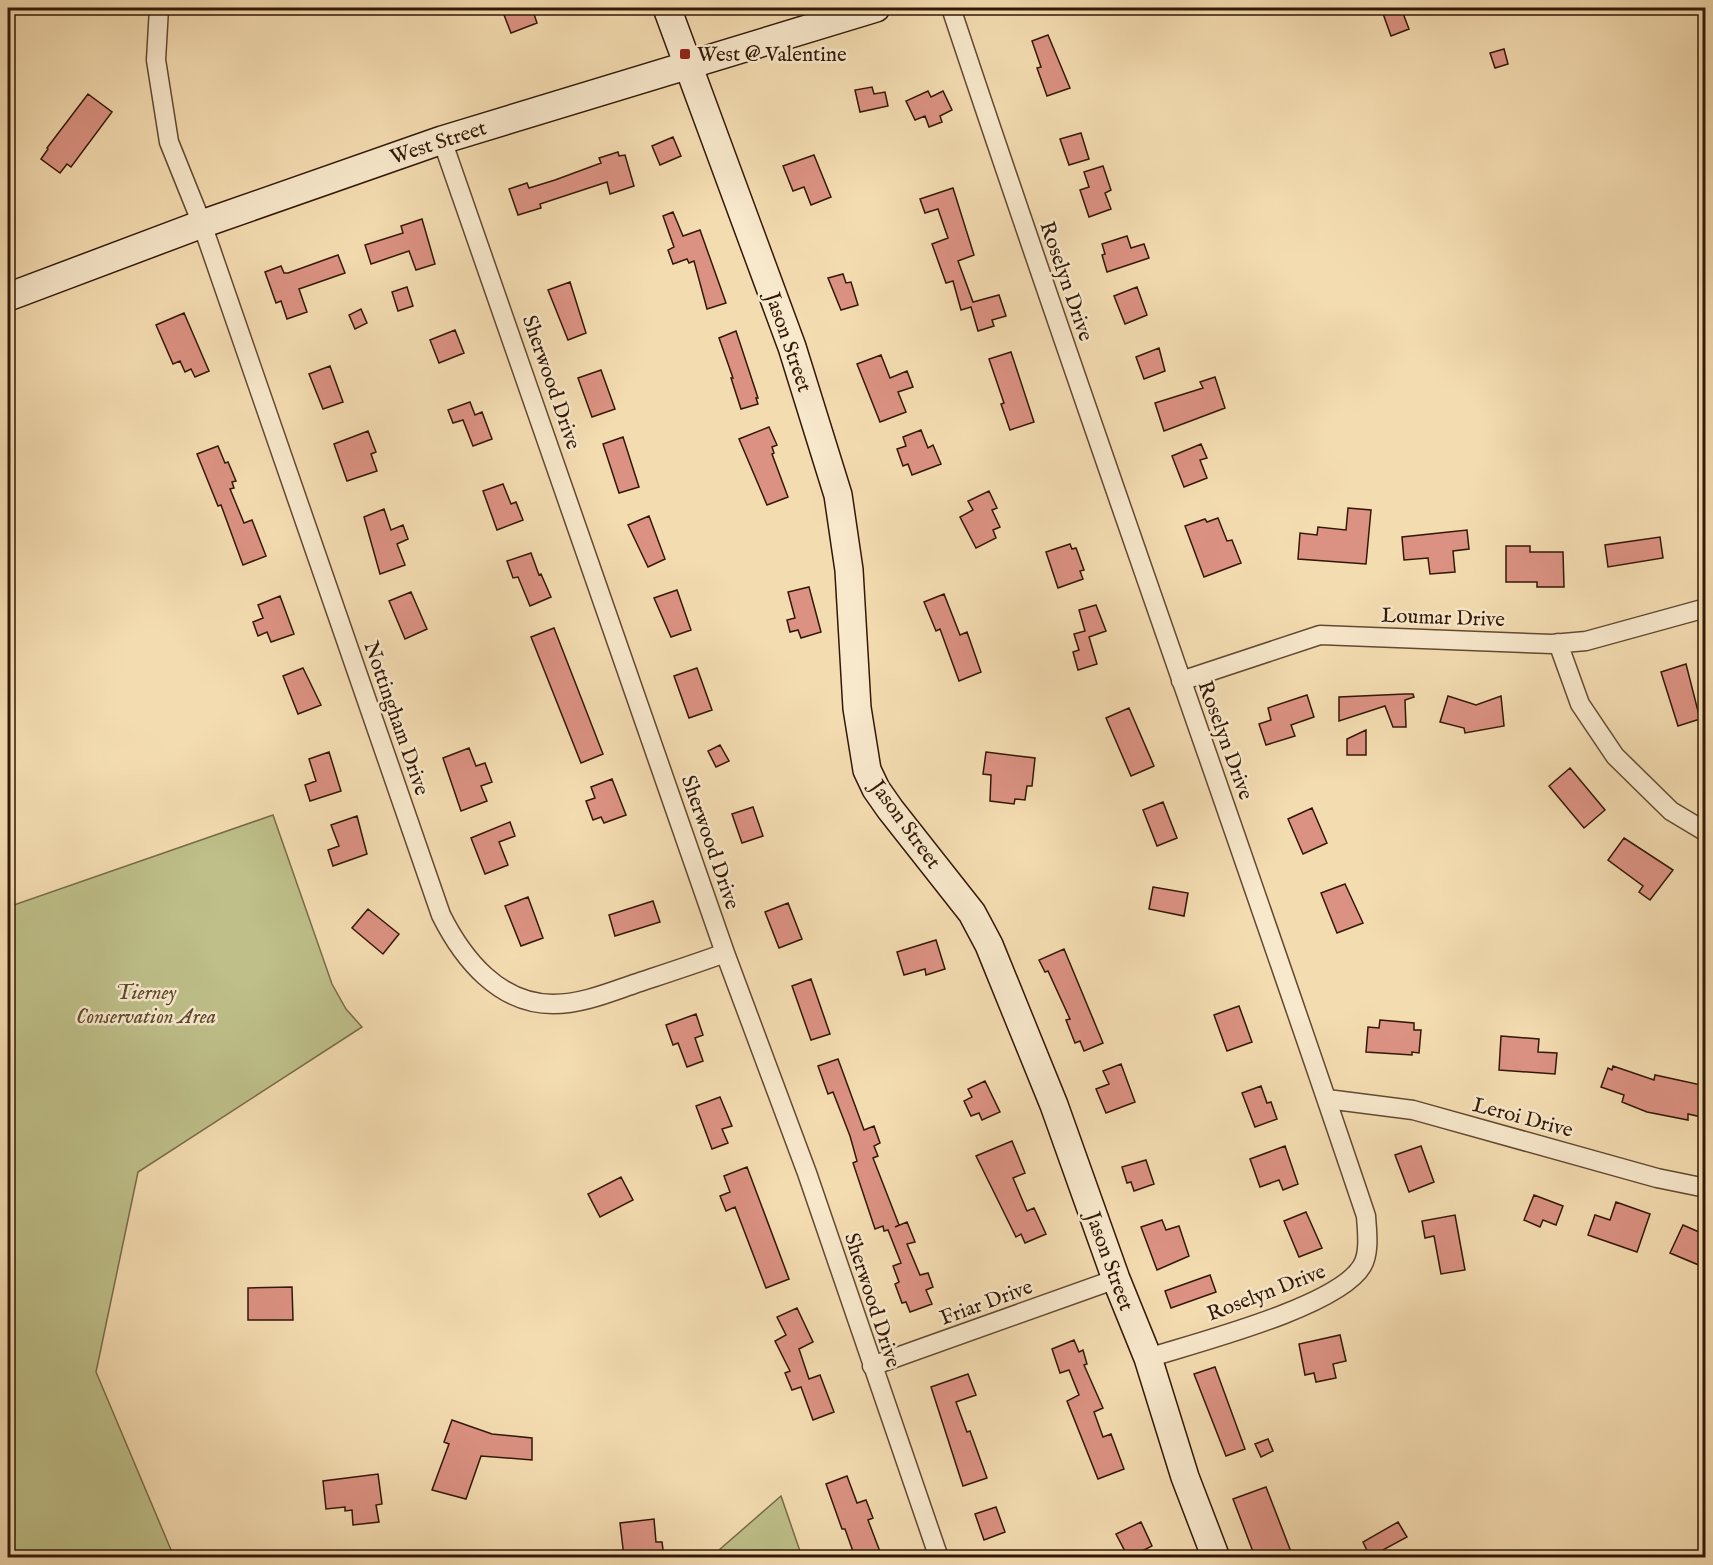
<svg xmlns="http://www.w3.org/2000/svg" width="1713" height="1565" viewBox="0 0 1713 1565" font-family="'IM FELL English',serif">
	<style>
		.green { fill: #bebf89; stroke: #786c48; stroke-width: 1.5 }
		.building { fill: #dc9283; stroke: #321806; stroke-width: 1.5 }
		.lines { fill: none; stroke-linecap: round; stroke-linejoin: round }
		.street-casing { stroke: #624931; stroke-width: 21 }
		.secondary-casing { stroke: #321806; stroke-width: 30 }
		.street { stroke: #f8e8cc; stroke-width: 18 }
		.secondary { stroke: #f8e8cc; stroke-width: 27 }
		.poi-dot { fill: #8f2418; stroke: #f8e8cc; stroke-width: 2 }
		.labels { text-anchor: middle; stroke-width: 5; stroke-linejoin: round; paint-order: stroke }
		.poi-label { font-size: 21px; fill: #321806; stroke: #f8e8cc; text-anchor: start }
		.street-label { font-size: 21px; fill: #321806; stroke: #f8e8cc }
		.park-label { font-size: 21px; font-style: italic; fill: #5c4a2d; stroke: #f8e8cc }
	</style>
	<rect width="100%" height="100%" fill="#f4dcb1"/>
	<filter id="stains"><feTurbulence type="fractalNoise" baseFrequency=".00333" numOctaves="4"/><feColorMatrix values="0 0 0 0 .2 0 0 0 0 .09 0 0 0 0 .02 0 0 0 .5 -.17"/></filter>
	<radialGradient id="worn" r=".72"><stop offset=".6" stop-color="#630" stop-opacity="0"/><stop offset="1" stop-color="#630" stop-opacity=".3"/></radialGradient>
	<path class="green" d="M273,815L332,984L346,1009L362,1027L138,1172L96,1372L174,1557H8V907Z
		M781,1496L802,1557H711Z"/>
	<path class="building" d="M522,8H532L537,23L511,33L504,15Z
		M1381,8H1401L1409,29L1391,36Z
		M1048,35L1070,88L1047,96L1037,68L1041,67L1032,41Z
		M1504,49L1508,64L1495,68L1490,53Z
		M872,87L874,94L885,92L888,106L860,112L855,90Z
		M928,91L931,97L943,91L952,110L940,116L942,122L929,127L925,116L915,120L906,101Z
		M88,94L112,112L71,167L67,164L60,173L41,159L48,149L47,148Z
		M1081,133L1089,159L1069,165L1060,139Z
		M673,137L681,156L660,165L652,146Z
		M618,152L619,156L625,155L634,186L610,194L607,182L540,204L541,208L518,215L509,189L527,183L529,188L555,180L601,163L599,158Z
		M814,155L831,197L811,205L804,187L793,191L783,166Z
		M1103,166L1111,190L1105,193L1111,209L1089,217L1080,190L1089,187L1084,172Z
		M953,188L974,255L958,261L973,302L999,295L1006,316L992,320L994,326L978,331L971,307L961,310L953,281L946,283L932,244L948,238L938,209L925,213L920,199Z
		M673,212L683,236L700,230L726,303L707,309L694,261L689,263L687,259L673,264L668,250L674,247L663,216Z
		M422,219L435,264L416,270L409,251L371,264L365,245L403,233L401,226Z
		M1127,236L1131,248L1144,244L1149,258L1107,272L1102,255L1105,254L1102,244Z
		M338,255L345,273L299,289L307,312L287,319L281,301L276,303L265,272L281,266L284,273H288Z
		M843,274L846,283L851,282L858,305L841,310L828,278Z
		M570,282L586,333L568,340L548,290Z
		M407,287L413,306L398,311L392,292Z
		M1137,287L1147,315L1125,324L1114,296Z
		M361,309L367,323L355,329L349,315Z
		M184,313L209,371L195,377L191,369L185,372L180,361L173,364L156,325Z
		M455,330L464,353L439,363L430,340Z
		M736,331L758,398H756L758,404L741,409L731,378H733L719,338Z
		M1159,348L1165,371L1144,379L1136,357Z
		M1011,352L1034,422L1010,430L1001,404L1004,403L989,359Z
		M881,355L890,378L907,371L913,387L898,392L906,412L880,422L857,364Z
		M330,366L343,402L323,409L309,374Z
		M601,370L615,409L592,417L578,378Z
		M1215,377L1225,408L1164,431L1155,403L1203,388L1200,382Z
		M470,402L475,415L482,412L492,439L473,446L463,420L453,423L448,410Z
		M769,427L777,445L772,447L774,453L772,454L788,497L767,505L739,439Z
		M921,430L928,448L933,445L941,464L912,475L908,464L903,466L897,449L906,446L903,437Z
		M368,431L376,452L371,454L377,471L347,481L334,444Z
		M623,437L639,487L619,493L603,444Z
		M1201,444L1207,458L1200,460L1207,478L1184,487L1172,456Z
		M218,446L225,463L228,462L236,481L232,482L234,488L230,489L244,523L252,520L266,556L243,565L221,505L218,506L197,454Z
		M503,484L511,504L516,502L523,520L497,530L483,491Z
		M989,491L997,508L992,510L1000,527L993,530L996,538L976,548L960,517L973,510L968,501Z
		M1348,508L1371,510L1366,564L1298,559L1300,533L1317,535L1318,527L1346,530Z
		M384,509L391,530L403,525L408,539L397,544L405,565L380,574L364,517Z
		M649,516L665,559L648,567L628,525Z
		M1218,518L1227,541L1232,540L1241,563L1204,577L1185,526L1205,519L1207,522Z
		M1467,530L1469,549L1453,551L1455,572L1430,574L1428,558L1404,560L1402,537Z
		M1660,537L1663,558L1608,567L1605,545Z
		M1070,544L1072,549L1076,548L1084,570L1080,571L1083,579L1058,588L1046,552Z
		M1506,546H1530V552H1563L1564,587H1537V582H1506Z
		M531,553L539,575L541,574L551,597L530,606L518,577L513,578L507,561Z
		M809,587L821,632L801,638L798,630L790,632L787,620L795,618L788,592Z
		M677,590L691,630L671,637L654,598Z
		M411,592L427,629L405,639L389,601Z
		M944,594L960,635L967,632L981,672L959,681L940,629L936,631L924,602Z
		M280,596L294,634L271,642L267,632L258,636L253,622L263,618L258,605Z
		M1096,605L1106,631L1089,637L1097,664L1078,670L1073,652L1079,650L1074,634L1085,631L1079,610Z
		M554,628L603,754L581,763L531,637Z
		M1686,664L1700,719L1678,726L1661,672Z
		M303,668L321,705L298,714L283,676Z
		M697,668L712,710L689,718L674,676Z
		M1405,694H1413L1414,697L1405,700L1406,727H1393L1385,706L1339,721V697Z
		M1307,695L1314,717L1291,725L1295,736L1266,745L1259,724L1271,720L1268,708Z
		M1448,696L1476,705L1501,696L1504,726L1465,733L1464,728L1440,722Z
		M1129,708L1154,766L1131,776L1106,718Z
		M1366,730V755H1347V739Z
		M720,745L729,761L716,767L708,751Z
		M469,748L476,766L485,763L492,782L481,786L487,801L461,811L443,758Z
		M329,752L341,791L310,801L305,785L316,781L309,759Z
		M986,752L1035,758L1032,786H1027L1025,800L1015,799L1014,804L990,801L991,775L983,774Z
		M1570,768L1605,810L1584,828L1549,786Z
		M612,779L626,815L604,823L601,817L593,820L586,801L595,798L591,787Z
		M1163,802L1177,838L1157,846L1143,810Z
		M753,807L763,836L742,843L732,814Z
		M1312,808L1327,843L1303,854L1288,819Z
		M357,816L367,854L333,866L328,850L339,846L331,825Z
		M510,822L515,836L499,842L508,865L485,874L471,838Z
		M1624,838L1673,870L1650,900L1639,892L1643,886L1608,860Z
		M1345,884L1363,923L1337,933L1321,893Z
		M1153,887L1188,893L1184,916L1149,909Z
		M528,897L543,938L521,946L505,906Z
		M653,901L660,922L615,936L609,915Z
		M788,903L802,939L779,948L765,912Z
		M368,909L399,934L383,954L352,928Z
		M936,940L945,969L926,975L925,969L904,975L897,952Z
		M1064,949L1103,1043L1084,1051L1080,1041L1075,1043L1066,1020L1070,1019L1048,971L1045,972L1039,960Z
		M811,979L830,1034L811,1040L792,986Z
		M1239,1006L1252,1042L1227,1051L1214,1015Z
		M696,1014L703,1035L695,1038L703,1061L687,1067L678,1043L673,1045L666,1025Z
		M1380,1020L1414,1023V1030H1421L1419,1053L1412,1052V1055L1366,1052L1368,1027L1379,1028Z
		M1501,1036L1539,1039L1538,1052L1557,1053L1555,1074L1499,1070Z
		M838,1059L864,1130L874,1126L880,1143L874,1146L878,1156L873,1158L899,1225L895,1227L907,1222L915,1242L907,1244L920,1275L928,1273L933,1287L926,1290L932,1304L910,1312L906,1302L902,1303L895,1284L899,1282L893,1266L901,1263L888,1230L884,1231L883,1226L875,1229L853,1163L857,1161L850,1136L833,1092L828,1094L818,1066Z
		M1121,1064L1135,1102L1106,1113L1096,1089L1109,1084L1103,1071Z
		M1613,1066L1654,1080L1655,1075L1706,1086V1118L1688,1114V1120L1647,1112L1622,1102L1624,1095L1601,1087L1608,1068L1612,1070Z
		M985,1081L1000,1112L982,1120L979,1113L971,1116L964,1101L972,1097L968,1089Z
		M1261,1086L1267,1103L1271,1102L1277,1119L1255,1127L1242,1093Z
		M720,1097L732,1126L722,1129L728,1143L712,1149L696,1106Z
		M1012,1141L1025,1173L1013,1178L1027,1211L1034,1208L1046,1234L1025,1243L1021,1234L1016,1237L976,1156Z
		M1285,1146L1298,1184L1283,1190L1279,1180L1260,1187L1250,1159Z
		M1421,1146L1434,1182L1409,1192L1395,1155Z
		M1146,1160L1154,1184L1134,1191L1131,1182L1127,1183L1122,1167Z
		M747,1167L789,1279L766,1288L735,1207L726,1211L720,1196L730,1192L724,1176Z
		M621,1177L633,1200L600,1217L588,1194Z
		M1534,1195L1563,1206L1556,1225L1543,1220L1540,1227L1524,1220Z
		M1616,1202L1650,1214L1637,1252L1588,1235L1595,1215L1610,1220Z
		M1306,1212L1322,1248L1299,1257L1284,1221Z
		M1455,1215L1465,1270L1441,1274L1434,1236L1425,1238L1422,1221Z
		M1162,1220L1166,1230L1179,1226L1189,1256L1157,1270L1141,1227Z
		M1683,1225L1706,1235V1268L1670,1253Z
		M1210,1275L1216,1292L1171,1308L1165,1291Z
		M292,1287L293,1320H248V1288Z
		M797,1308L813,1342L799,1349L809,1379L820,1375L834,1412L813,1420L801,1387L792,1390L785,1373L790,1371L775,1341L786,1335L777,1317Z
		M1340,1335L1346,1361L1333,1364L1336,1378L1316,1382L1314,1373L1305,1375L1299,1344Z
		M1074,1340L1079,1352L1083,1350L1087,1364L1084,1365L1103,1408L1094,1412L1103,1437L1111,1434L1124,1469L1098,1479L1067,1401L1079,1395L1069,1370L1060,1373L1052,1349Z
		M1215,1367L1245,1449L1226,1456L1194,1374Z
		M968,1374L976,1395L956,1402L967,1432L970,1431L987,1478L963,1486L931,1387Z
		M452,1420L492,1434L532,1438V1460L481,1456L466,1499L432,1490L449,1444L444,1442Z
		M1268,1439L1273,1451L1261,1457L1255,1444Z
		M378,1474L382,1504L376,1505L379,1522L353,1525L352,1510L345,1511V1507L326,1509L323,1481Z
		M847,1476L857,1503L866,1500L873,1518L868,1520L882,1557H855L845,1529H842L826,1484Z
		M1266,1487L1293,1557H1255L1233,1499Z
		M996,1507L1005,1532L984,1540L975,1514Z
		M654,1519L656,1542H662L664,1557H624L620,1523Z
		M1141,1522L1152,1546L1140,1552L1143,1557H1128L1116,1534Z
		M1398,1522L1407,1537L1370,1557L1363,1542Z"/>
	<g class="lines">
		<defs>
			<path id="street" d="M159,8L156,60L169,142L202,224L441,915C463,959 499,1004 553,1004C581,1004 608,993 634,984C664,974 695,964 725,953
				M951,8C1085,412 1230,812 1366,1216C1367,1231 1370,1253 1362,1266C1338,1307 1195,1343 1148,1358
				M442,140L725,953L807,1173L939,1558
				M1558,643L1580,704L1615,756L1671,811L1706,832
				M1181,681L1320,635L1552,644L1586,641L1706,608
				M1327,1099L1413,1110L1657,1178L1706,1188
				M872,1366L1116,1279"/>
			<path id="secondary" d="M667,8L792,347L838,495L849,570L857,708L867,770L876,789L890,809L972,913L989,945L1054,1105L1116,1279L1148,1358L1185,1477L1216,1558
				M8,297L202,224L442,140L876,8"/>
		</defs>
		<use href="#street" class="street-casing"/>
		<use href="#secondary" class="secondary-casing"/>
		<use href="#street" class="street"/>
		<use href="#secondary" class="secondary"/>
	</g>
	<rect class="poi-dot" x="679" y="48" width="12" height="12" rx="3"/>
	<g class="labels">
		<g class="poi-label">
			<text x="697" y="61">West @ Valentine</text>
		</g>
		<g class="street-label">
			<text transform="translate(438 142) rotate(-18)" y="7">West Street</text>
			<text transform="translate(1067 281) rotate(71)" y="7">Roselyn Drive</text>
			<text transform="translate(789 342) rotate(71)" y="7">Jason Street</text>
			<text transform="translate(552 382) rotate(71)" y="7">Sherwood Drive</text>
			<text transform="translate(1443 617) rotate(2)" y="7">Loumar Drive</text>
			<text transform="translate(397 718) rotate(71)" y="7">Nottingham Drive</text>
			<text transform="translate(1226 740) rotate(70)" y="7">Roselyn Drive</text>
			<text transform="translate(906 824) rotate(54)" y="7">Jason Street</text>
			<text transform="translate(711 842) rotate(71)" y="7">Sherwood Drive</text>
			<text transform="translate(1523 1117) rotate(15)" y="7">Leroi Drive</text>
			<text transform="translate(1110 1261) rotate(70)" y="7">Jason Street</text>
			<text transform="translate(1266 1292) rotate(-21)" y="7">Roselyn Drive</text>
			<text transform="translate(873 1300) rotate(72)" y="7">Sherwood Drive</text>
			<text transform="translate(986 1302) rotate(-20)" y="7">Friar Drive</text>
		</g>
		<g class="park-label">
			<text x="146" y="999">Tierney<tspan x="146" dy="24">Conservation Area</tspan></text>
		</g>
	</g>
	<rect width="1713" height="1565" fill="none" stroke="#f4dcb1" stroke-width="30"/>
	<rect x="9" y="9" width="1695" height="1547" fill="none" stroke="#321806" stroke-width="3"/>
	<rect x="15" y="15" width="1683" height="1535" fill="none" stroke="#321806" stroke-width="1.5"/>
	<rect width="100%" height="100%" filter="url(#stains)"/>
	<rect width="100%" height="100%" fill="url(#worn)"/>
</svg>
